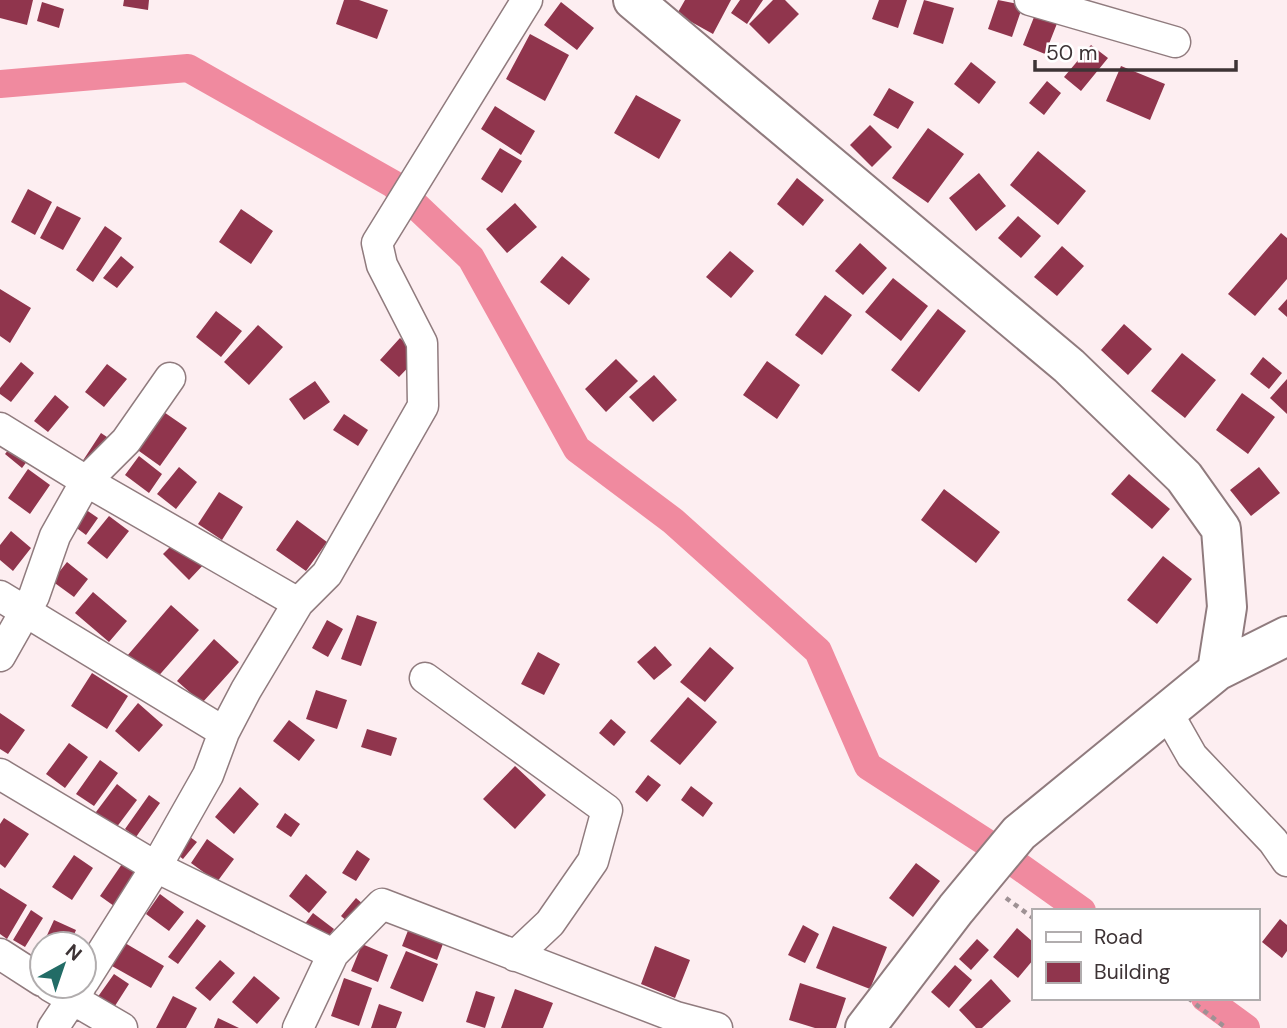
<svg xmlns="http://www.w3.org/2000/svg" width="1287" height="1028" viewBox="0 0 1287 1028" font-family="'DM Sans',sans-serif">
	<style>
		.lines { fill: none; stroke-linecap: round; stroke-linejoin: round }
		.canal { stroke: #f08a9f; stroke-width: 28 }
		.building { fill: #90354d }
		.minor-casing { stroke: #907b7e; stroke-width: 33 }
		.tertiary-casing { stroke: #907b7e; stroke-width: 42 }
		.path { stroke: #9e9194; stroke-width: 4.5; stroke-dasharray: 5 5; stroke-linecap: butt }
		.minor { stroke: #fff; stroke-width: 30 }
		.tertiary { stroke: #fff; stroke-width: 38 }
	</style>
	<rect width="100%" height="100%" fill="#fdeef1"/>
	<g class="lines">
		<path class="canal" d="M0,84L188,68L393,184L471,258L577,449L673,521L818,651L868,766L987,843
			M1013,862L1082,911
			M1205,998L1246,1028"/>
	</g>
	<path class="building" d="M0,0H33L27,25L0,18Z
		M124,0H149L148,10L123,6Z
		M344,0H359L388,10L377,39L336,24Z
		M685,0H731L713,34L677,14Z
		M740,0H763L747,24L731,13Z
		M773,0H785L799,14L769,44L749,24Z
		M879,0H907L898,28L872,19Z
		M924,0L954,8L943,44L913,34Z
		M998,0L1023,5L1012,37L988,29Z
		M42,2L64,9L59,28L37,21Z
		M561,2L594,28L577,50L544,25Z
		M1036,12L1058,21L1045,54L1023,45Z
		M530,34L569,55L545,101L506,79Z
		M1091,45L1108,58L1081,91L1064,77Z
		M971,62L996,82L979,104L954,84Z
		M1121,66L1165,84L1150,120L1106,101Z
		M1047,81L1061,93L1044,115L1029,103Z
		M889,88L914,102L898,129L873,115Z
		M636,95L681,120L659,159L614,133Z
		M495,106L535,131L521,155L481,129Z
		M870,125L892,147L872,167L850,145Z
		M928,128L964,154L928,203L892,178Z
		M500,148L522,161L502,193L481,179Z
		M1038,151L1086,191L1058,225L1010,185Z
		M979,173L1006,206L976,231L949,198Z
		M797,178L824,200L803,226L777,204Z
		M28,189L52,202L35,235L11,222Z
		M515,203L537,227L507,253L486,229Z
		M57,206L81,218L63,250L40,238Z
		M241,209L273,231L251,264L219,242Z
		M1018,216L1041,236L1021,258L998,238Z
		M105,226L122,238L93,282L76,270Z
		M1281,233L1287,238V279L1255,316L1228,294Z
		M860,243L887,268L863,295L835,271Z
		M1062,246L1084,266L1057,296L1034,277Z
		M730,251L754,271L731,298L706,277Z
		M121,256L134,267L117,288L103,278Z
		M562,256L590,279L569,305L540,282Z
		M893,278L928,306L901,341L865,312Z
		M0,289L31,308L10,343L0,336Z
		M825,295L852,315L822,355L795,335Z
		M1287,299V317L1278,309Z
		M938,309L966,331L919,392L891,370Z
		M216,311L242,331L221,357L196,337Z
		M1124,324L1152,349L1128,375L1101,350Z
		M258,325L283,347L249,385L224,362Z
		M400,338L419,356L399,377L380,360Z
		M1182,353L1216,380L1185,418L1151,391Z
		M1263,357L1282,373L1269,389L1250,374Z
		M616,359L638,381L606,412L585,389Z
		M767,361L800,385L777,419L743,395Z
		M21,362L34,373L11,402L0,394V388Z
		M107,364L127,379L104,407L85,392Z
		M654,375L677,400L653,422L629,397Z
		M1287,379V414L1270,398Z
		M315,381L330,402L304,420L289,399Z
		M1242,393L1275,417L1248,454L1216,430Z
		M55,395L69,407L48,432L34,421Z
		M158,408L187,428L160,466L132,446Z
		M344,414L368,430L358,446L333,430Z
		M101,433L116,443L80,465Z
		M17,439L34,452L22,468L5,454Z
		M139,456L162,474L149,493L125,475Z
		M179,467L197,482L176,509L157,494Z
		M1259,467L1280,493L1251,516L1230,490Z
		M28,469L50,485L30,514L8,498Z
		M1129,474L1170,509L1152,529L1111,494Z
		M944,489L1000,532L976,563L921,520Z
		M219,492L243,507L222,540L198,524Z
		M82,507L98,518L86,535L70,523Z
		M109,516L129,531L107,559L87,543Z
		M297,520L327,542L306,571L276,550Z
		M11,531L31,548L13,571L0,560V545Z
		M180,537L206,562L189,580L163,554Z
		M1163,556L1192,579L1157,624L1127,600Z
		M67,562L88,579L74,597L52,581Z
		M93,592L127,621L109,642L75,613Z
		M171,605L199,630L155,680L127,656Z
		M357,615L377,622L361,666L341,659Z
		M327,620L343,629L328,657L312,648Z
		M214,639L239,662L202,703L177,681Z
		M655,646L672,665L654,680L637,662Z
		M710,647L734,668L705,702L680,682Z
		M538,652L560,664L544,695L521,684Z
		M92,673L128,696L107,729L71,706Z
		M316,690L347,700L337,729L306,719Z
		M688,697L717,722L680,765L650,741Z
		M138,703L163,725L139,752L115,731Z
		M0,713L25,730L8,754L0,749Z
		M611,719L626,732L614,746L599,733Z
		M289,720L315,740L299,761L273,741Z
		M367,729L397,738L391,756L361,747Z
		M69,743L88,757L65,788L46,774Z
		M100,760L118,773L94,806L76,794Z
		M515,766L546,795L515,829L483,799Z
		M648,775L661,785L647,802L635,792Z
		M117,784L137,800L113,832L93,816Z
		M691,786L713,803L703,817L681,800Z
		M240,787L259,804L234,834L215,817Z
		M149,795L160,803L136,837L125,829Z
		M285,813L300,824L291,837L276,827Z
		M4,818L29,834L5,868L0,864V824Z
		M183,832L197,842L183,859L170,849Z
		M207,839L234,859L217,882L191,863Z
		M357,850L370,859L356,881L342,873Z
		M74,855L93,868L72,900L52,887Z
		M916,863L940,881L913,917L889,898Z
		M122,864L137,873L114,906L100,896Z
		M306,874L327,892L309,913L289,896Z
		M0,888L27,905L7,939L0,934Z
		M160,894L184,912L169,931L146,914Z
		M356,898L364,905L349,923L341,916Z
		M31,910L43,918L25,947L13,940Z
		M313,913L334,929L322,945L301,929Z
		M197,919L206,926L178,964L168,957Z
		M1280,919L1287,925V951L1282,958L1262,942Z
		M54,920L76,930L70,944H43Z
		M803,925L819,934L805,963L788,955Z
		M833,926L887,947L870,989L816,968Z
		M409,928L444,941L437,960L402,946Z
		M1017,928L1033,942V960L1018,978L993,957Z
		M977,939L989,950L971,970L959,959Z
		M125,943L164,966L151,988L112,966Z
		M362,944L388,955L378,982L351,971Z
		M655,946L690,960L675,998L641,984Z
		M406,951L438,964L423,1002L390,988Z
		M220,960L235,973L210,1001L195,988Z
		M955,965L972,980L949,1008L931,992Z
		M114,974L129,984L113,1009L97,998Z
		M254,976L280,998L257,1024L232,1002Z
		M344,978L372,988L359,1026L331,1016Z
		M991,979L1011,1001L982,1028H976L959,1010Z
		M800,983L846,998L836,1028H815L789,1020Z
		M515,989L553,1003L543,1028H501Z
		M476,991L495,997L485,1028L466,1022Z
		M173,996L197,1008L186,1028H156Z
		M379,1004L402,1012L396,1028H371Z
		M218,1018L239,1028H214Z"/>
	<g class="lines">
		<defs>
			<path id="minor" d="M1030,0L1175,42
				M0,428L86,481L298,603
				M0,596L224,732
				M0,656L34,596L55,536L86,481L126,441L170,378
				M425,678L607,810L593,861L550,923L515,956
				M1167,712L1192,756L1273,841L1287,861
				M0,774L156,867L333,954
				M0,954L42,981
				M84,981L156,867L208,775L224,732L246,690L298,603L327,574L423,406L422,343L382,265L377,243L527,0
				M50,986L122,1028
				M53,1028L81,986
				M298,1028L333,954L382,904L676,1017L717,1028"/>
			<path id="tertiary" d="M633,0L1069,366L1184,477L1221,529L1227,607L1217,671
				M865,1028L956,909L1019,833L1217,671L1287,636"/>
		</defs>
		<use href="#minor" class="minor-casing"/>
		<use href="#tertiary" class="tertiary-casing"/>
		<path class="path" d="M1006,898L1033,918
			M1188,998L1226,1028"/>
		<use href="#minor" class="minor"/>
		<use href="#tertiary" class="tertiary"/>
	</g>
	<rect x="1032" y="909" width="228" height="91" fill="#ffffff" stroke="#b1adae" stroke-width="2"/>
	<rect x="1046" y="932" width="35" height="10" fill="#ffffff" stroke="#b1adae" stroke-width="2"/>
	<text x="1094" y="944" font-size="21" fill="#3d3335">Road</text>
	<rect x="1046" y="962" width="35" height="21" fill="#90354d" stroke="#b1adae" stroke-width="2"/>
	<text x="1094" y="979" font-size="21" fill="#3d3335">Building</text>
	<g transform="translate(63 965) rotate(40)"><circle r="33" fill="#ffffff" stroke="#b1adae" stroke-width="2"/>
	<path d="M0-5L12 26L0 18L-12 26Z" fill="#226c66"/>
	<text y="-10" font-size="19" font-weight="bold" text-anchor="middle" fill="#3d3335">N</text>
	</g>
	<path d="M1035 60v10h201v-10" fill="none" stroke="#3d3335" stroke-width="3.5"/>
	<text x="1046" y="60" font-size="21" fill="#3d3335" stroke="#ffffff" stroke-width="5" paint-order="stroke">50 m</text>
</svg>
